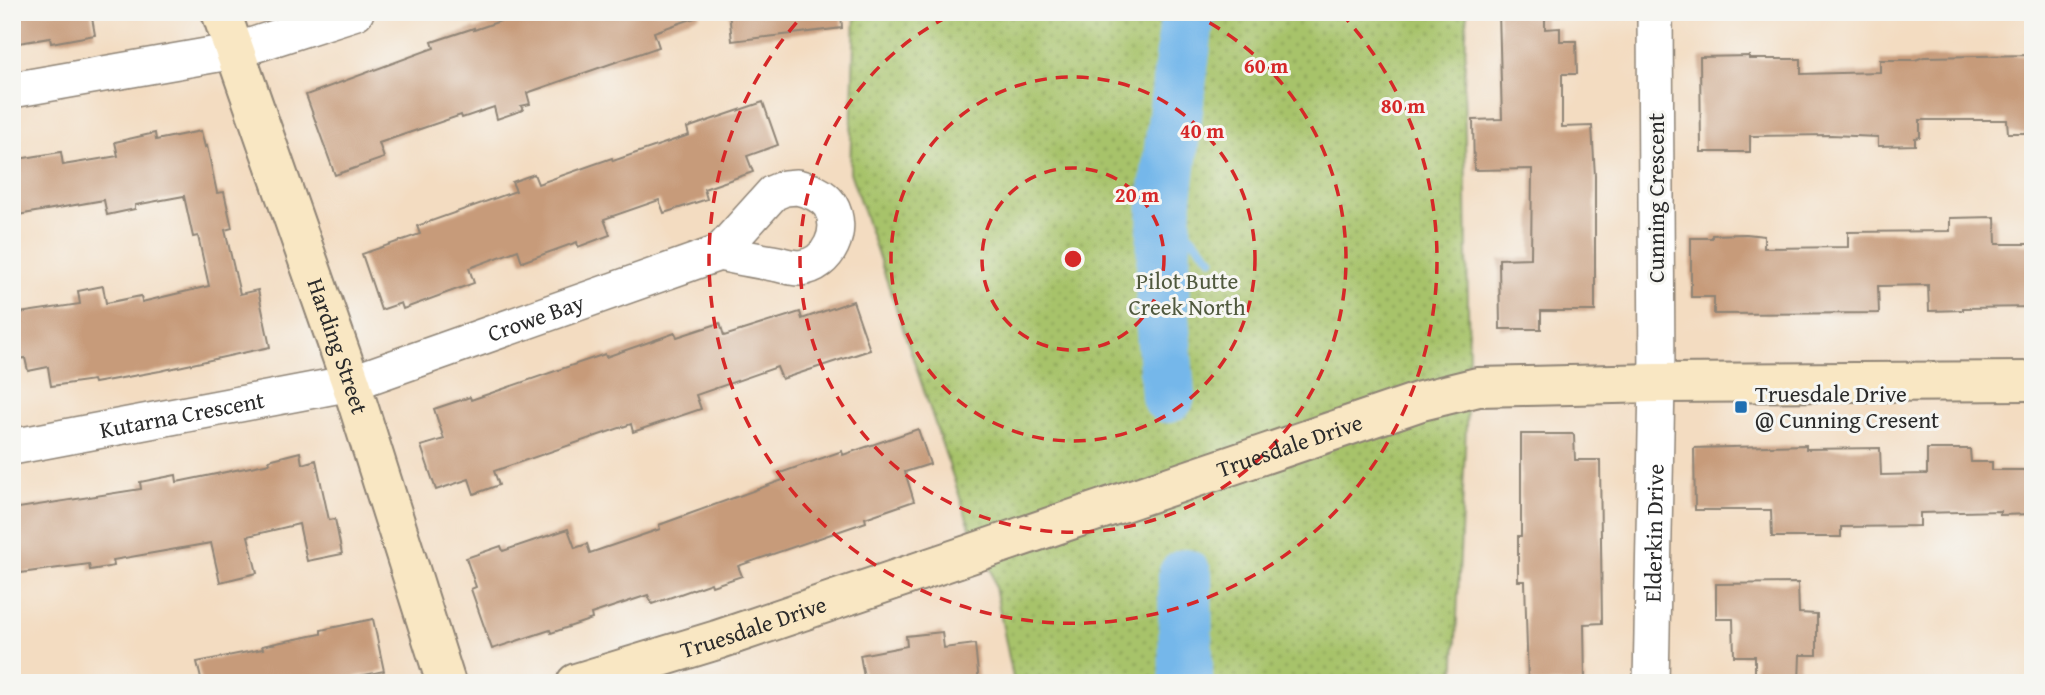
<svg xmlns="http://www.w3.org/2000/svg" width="2045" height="695" viewBox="0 0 2045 695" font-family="'Gentium Book Plus',serif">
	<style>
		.park { fill: url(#park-dots); stroke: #69774a; stroke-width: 2 }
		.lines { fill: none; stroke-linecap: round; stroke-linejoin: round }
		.stream { stroke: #75b7ea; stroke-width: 9 }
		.river { stroke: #75b7ea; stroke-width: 54 }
		.building { fill: #c79b7a }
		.street-casing { stroke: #8f8476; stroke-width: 38 }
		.secondary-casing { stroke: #8f8476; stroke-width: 42 }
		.street { stroke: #fff; stroke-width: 35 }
		.secondary { stroke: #f9e7c3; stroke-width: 38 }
		.ring { fill: none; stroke: #d62828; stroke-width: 3.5; stroke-dasharray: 12 9 }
		.poi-dot { fill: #1f6fb2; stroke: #f6f6f2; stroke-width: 2.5 }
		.labels { text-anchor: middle; stroke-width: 6; stroke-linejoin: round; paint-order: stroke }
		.street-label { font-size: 23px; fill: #2b2b2b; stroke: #f6f6f2 }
		.park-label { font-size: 23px; fill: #50593e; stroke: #f6f6f2 }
		.poi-label { font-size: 23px; fill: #2b2b2b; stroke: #f6f6f2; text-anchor: start }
		.centre { fill: #d62828; stroke: #f6f6f2; stroke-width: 3.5 }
		.ring-label { font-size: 21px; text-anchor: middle; font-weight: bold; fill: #d62828; stroke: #f6f6f2; stroke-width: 6; stroke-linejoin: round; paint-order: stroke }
	</style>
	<defs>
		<pattern id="park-dots" width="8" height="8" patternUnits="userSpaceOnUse" patternTransform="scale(1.75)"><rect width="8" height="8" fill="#a7c36a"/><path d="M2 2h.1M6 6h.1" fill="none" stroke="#889f57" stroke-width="1.8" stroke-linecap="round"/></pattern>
	</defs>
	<rect width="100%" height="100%" fill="#f6f6f2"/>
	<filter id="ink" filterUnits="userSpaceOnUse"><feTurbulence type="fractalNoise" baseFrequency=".0143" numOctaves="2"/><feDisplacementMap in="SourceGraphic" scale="14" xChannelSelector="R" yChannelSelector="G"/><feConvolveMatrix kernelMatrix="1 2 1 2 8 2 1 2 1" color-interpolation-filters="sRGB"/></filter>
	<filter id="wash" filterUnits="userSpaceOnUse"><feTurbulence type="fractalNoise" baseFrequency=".00686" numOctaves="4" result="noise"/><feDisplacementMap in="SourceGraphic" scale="28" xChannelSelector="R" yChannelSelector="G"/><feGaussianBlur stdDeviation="1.57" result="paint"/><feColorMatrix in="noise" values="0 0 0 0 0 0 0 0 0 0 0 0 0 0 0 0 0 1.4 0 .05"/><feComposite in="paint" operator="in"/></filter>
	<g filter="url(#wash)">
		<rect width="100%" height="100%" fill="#f3dcc1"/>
		<path class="park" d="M855,12H1467L1464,84L1469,361L1454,683H1014L992,572L972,533L850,172Z"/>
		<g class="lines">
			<path class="stream" d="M1142,196L1156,189L1166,180
				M1165,198L1185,231L1212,259"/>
			<path class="river" d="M1168,396L1162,315L1165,198L1188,12
				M1185,576L1186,683"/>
		</g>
		<g id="blocks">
			<path class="building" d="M12,12H91L95,35L51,43L50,38L12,44Z
				M527,12H699L700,16L654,32L659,47L527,93L530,104L521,106L523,110L497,119L494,107L462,118L461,115L379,143L384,158L335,175L306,95L434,48L432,42L474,28V30Z
				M729,12H841L842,28L732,41Z
				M1499,12H1545V29L1560,28V41H1576L1577,74H1562V127L1592,126L1595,176V311H1541V329H1500L1499,259L1531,258L1532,169L1474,170L1473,120L1502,119Z
				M2033,55V133H2008L2007,120H1920V137L1915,138V145L1878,146V137L1831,135L1750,136V152H1701L1700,57L1749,56V59H1801V74L1880,72V60H1915L1924,57Z
				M763,102L778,145L747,156L753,172L704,189L707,199L664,213L659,200L604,219L610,235L578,247L577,242L522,262L518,250L469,268L474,283L403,309L401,303L381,310L362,254L420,234L417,226L516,191L512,182L534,174L538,184L612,158L613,161L689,135L687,128Z
				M201,131L205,147L207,146L217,193L224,192L232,228L225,230L240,294L258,290L270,347L160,371L94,383L93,380L51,386L48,367L28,371L25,358L12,360V314L80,304L78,291L103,286L106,303L141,296L142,302L209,286L198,236L193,237L184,196L135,205V209L107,215L104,200L12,216V160L61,152L63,165L118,156L115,142L155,133L156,140Z
				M1995,217L1996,244H2033V307L1963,308V310L1929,311L1928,285L1878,286L1879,313L1714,314V297H1691V238H1712V235L1746,234L1764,236V248L1848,247V232L1950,231V218Z
				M853,301L870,350L782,379L777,367L696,395L701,409L633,432L631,424L494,471L499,485L474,494L469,479L436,490L421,446L444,439L434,409L470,397L471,400L605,354L606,357L675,333L677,337L720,323L724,336L800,312L802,319Z
				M918,429L930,464L905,472L914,501L865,518L866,522L738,566L742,576L712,586L711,583L652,604L648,595L591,614L592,619L551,633L550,630L492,649L471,589L476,587L466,558L501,546L503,551L568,529L575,548L587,544L590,553L660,529L659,525L783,480L780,473L842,451L843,455Z
				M1521,434H1573L1574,436L1575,460H1600L1602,623L1584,624L1585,683H1528L1525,581H1518V536H1521Z
				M1806,445V449L1880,448L1881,475L1927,474V449H1970L1971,462H1992V470H2030V488H2033V514L2000,515V511L1920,513V526L1841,527V537H1772L1771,510H1695L1694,448Z
				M300,452L302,464L316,460L329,520L335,519L342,554L307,561L299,524L248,536L257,573L220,582L211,543L113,560L114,566L90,570L89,564L12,574V509L141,489L140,482L176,475L177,482L270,463L269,460Z
				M1798,583L1799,613L1817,614V655H1800L1799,683H1755V656H1734L1733,619H1716V584Z
				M373,619L384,671L326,683H202L197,662L263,649L262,646L321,634V630Z
				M942,632L944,648L975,644L979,683H865L860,655L907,646L906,636Z"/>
		</g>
	</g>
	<g filter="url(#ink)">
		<use href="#blocks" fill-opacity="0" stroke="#8f8476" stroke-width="2"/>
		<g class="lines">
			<defs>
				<g id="street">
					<path d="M12,90L235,51L356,12"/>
					<path d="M797,187C810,190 822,194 830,205C845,230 829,265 800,268C793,268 785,266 778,264C759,261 739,257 719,253L773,193L785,188Z"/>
					<path id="s1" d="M12,447L351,383L719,253"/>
					<path id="s2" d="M1651,683L1657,383L1655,12"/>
				</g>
				<g id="secondary">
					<path id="s3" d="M221,12L351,383L446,683"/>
					<path id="s4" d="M576,683L717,640L1421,401L1478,387L1657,383L2033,381"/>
				</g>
			</defs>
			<use href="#street" class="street-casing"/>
			<use href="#secondary" class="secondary-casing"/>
			<use href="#street" class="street"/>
			<use href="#secondary" class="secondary"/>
		</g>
	</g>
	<g class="ring">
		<circle cx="1073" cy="259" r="91"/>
		<circle cx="1073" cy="259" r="182"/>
		<path d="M1191 13A273 273 0 1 1 955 13"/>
		<path d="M1341 13A364 364 0 1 1 805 13"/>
	</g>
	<rect class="poi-dot" x="1734" y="400" width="14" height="14" rx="3.5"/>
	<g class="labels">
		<g class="street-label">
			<text transform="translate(1656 198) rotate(-90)" y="8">Cunning Crescent</text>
			<text dy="8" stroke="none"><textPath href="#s1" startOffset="541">Crowe Bay</textPath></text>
			<text dy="8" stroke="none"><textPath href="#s3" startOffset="354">Harding Street</textPath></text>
			<text dy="8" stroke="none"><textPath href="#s1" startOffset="173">Kutarna Crescent</textPath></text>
			<text dy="8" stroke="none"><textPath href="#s4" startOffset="752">Truesdale Drive</textPath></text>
			<text dy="8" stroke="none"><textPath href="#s2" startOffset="150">Elderkin Drive</textPath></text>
			<text dy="8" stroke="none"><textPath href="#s4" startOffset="186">Truesdale Drive</textPath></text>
		</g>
		<g class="park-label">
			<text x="1187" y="289">Pilot Butte<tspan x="1187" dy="26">Creek North</tspan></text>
		</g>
		<g class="poi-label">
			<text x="1755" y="402">Truesdale Drive<tspan x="1755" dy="26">@ Cunning Cresent</tspan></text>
		</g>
	</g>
	<circle cx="1073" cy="259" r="10" class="centre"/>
	<g class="ring-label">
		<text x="1266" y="73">60 m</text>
		<text x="1403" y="113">80 m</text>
		<text x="1202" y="138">40 m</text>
		<text x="1137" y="202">20 m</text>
	</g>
	<rect width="2045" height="695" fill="none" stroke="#f6f6f2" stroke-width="42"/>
</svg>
